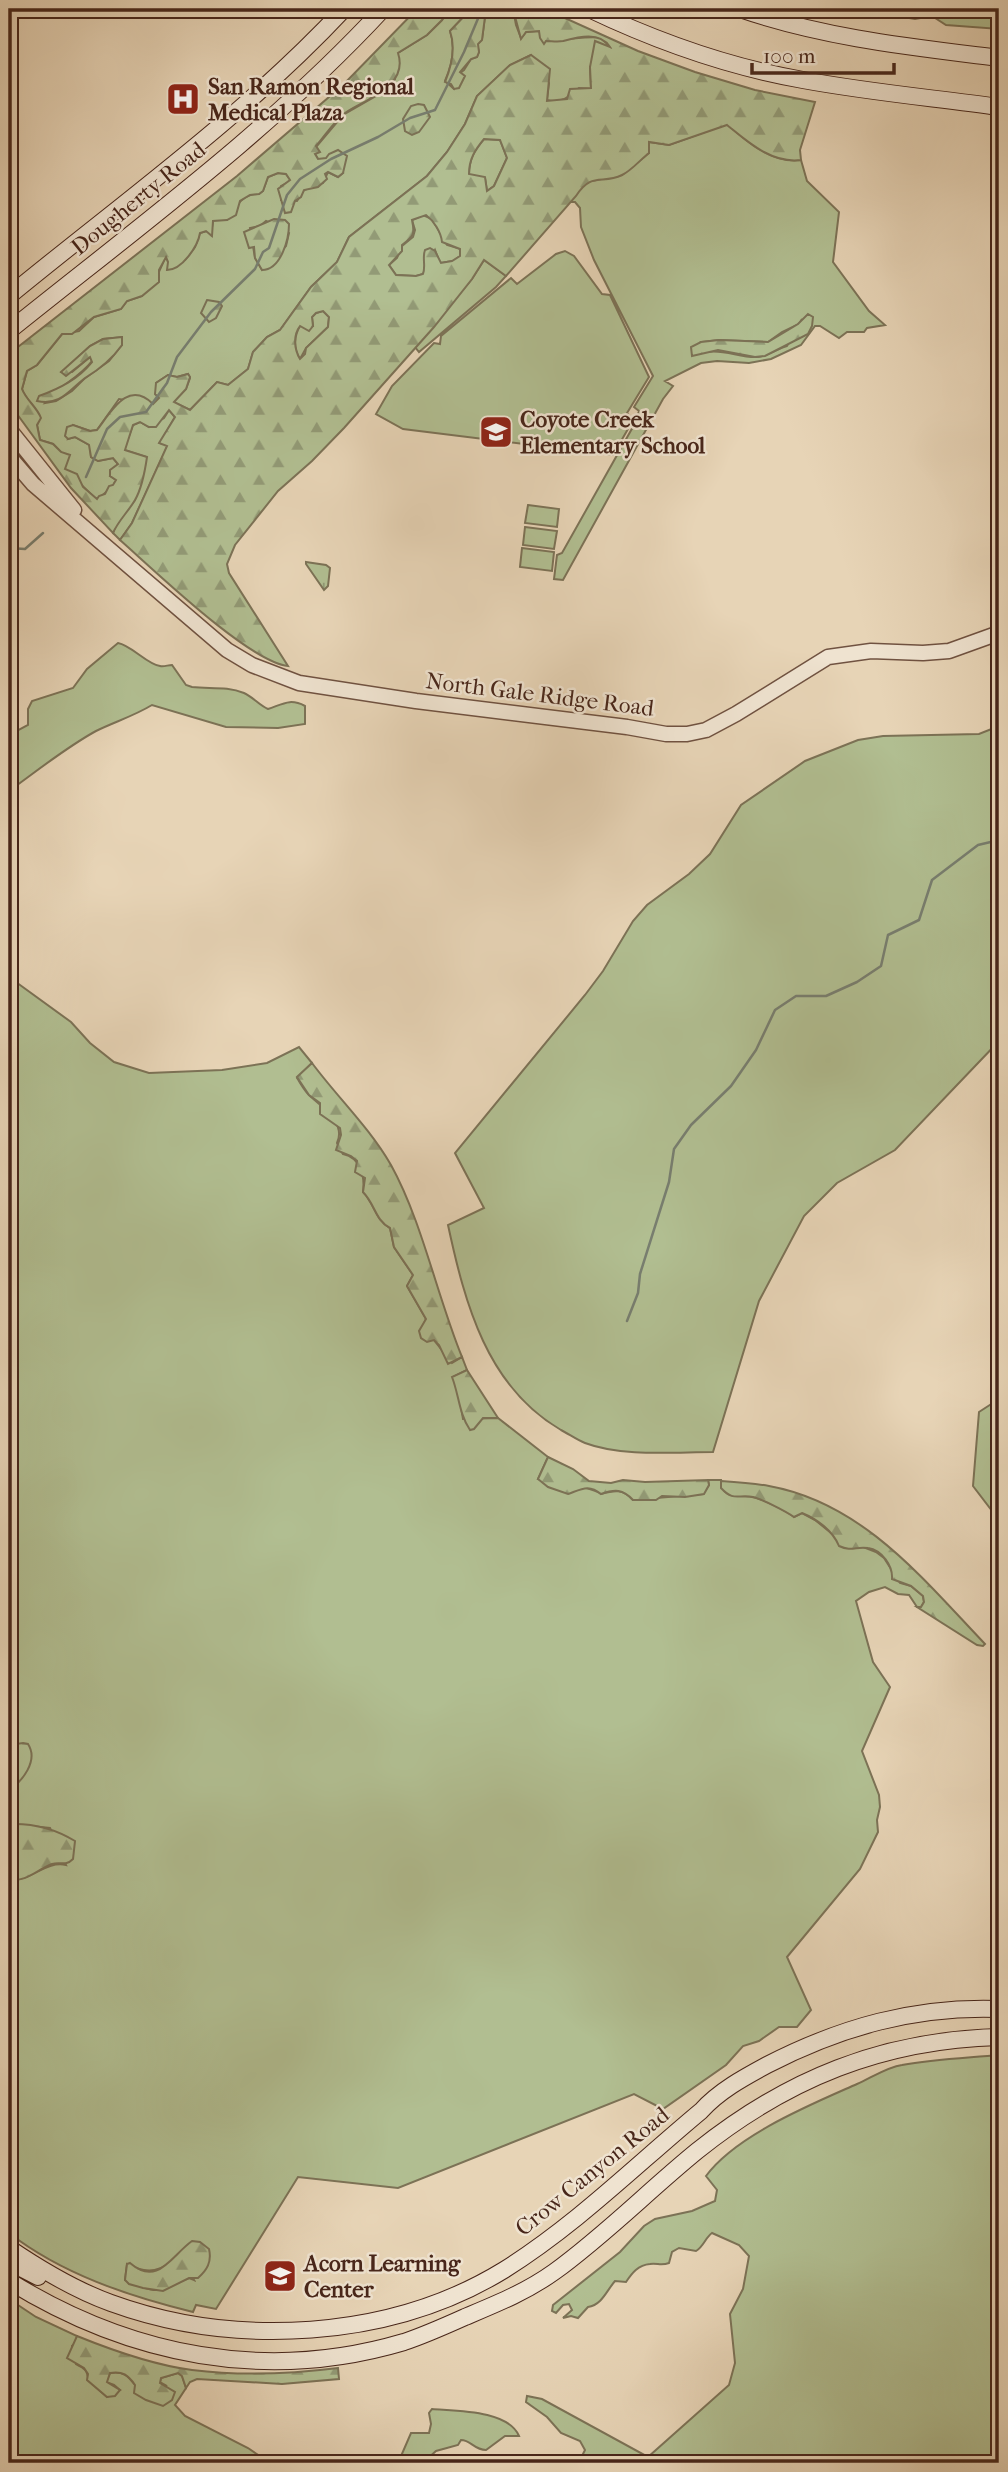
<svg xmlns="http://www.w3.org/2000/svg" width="1008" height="2472" viewBox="0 0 1008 2472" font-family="'IM FELL French Canon',serif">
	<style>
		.grass { fill: #b1be91; stroke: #7c7256; stroke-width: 2; fill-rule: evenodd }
		.forest { fill: url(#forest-firs); stroke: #7c7256; stroke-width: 2; fill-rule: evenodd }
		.park { fill: url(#park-tufts); stroke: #7c7256; stroke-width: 2 }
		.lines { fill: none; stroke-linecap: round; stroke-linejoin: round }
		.stream { stroke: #787e6f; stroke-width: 2.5 }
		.tertiary-casing { stroke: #705241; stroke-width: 17 }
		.secondary-casing { stroke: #48261a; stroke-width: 18 }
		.tertiary { stroke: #efe3d0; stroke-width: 14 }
		.secondary { stroke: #efe3d0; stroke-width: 16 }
		.labels { text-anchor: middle; stroke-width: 5; stroke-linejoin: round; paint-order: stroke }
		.poi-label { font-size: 23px; font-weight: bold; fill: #48261a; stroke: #efe3d0; text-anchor: start }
		.street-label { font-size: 23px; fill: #48261a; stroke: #efe3d0 }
	</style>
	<defs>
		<pattern id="forest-firs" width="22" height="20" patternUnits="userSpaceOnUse" patternTransform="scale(1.75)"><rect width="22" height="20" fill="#b1be91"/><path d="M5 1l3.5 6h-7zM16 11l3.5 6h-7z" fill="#929a76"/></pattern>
		<pattern id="park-tufts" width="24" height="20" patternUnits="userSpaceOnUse" patternTransform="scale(1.75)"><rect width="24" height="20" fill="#b1be91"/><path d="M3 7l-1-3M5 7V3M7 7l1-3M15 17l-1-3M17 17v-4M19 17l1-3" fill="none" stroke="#929a76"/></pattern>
	</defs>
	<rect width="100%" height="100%" fill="#e7d4b6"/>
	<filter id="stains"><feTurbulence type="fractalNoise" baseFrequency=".00286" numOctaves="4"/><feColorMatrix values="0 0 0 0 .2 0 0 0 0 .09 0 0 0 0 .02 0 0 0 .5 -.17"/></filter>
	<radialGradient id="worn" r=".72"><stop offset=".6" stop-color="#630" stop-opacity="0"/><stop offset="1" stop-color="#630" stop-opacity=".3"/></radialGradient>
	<path class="grass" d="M449,9H471L450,31C456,48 452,65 445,81L454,89L462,75L460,73L464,70L471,59L477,57L479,52L477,44L482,39L486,9H513L516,25L521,38L526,32L540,31L546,41C563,40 580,37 599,37L611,47L590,67L591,89L579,88C569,97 561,104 547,100L549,83L531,55L510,65L477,96L465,124L447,152L427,176L349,237L337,262L311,287L280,330L267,337L253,352L248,369L228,385L217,382L190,410L173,402L186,389L190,378L188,374L177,377L168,375L156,383L159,397L156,404L119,399L97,430L90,431L73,425L68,439L75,437L90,445L91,457L98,461L113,458L118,464L110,476L116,480L113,486L97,500L65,469L61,452L53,444L40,440L37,425L40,418C37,408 26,400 22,389L27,371L37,365L62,334L79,331L94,317L121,309L127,301L142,296L158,274L166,256L168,262L185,260L195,247L200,233L207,231L211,235L213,220H227C235,208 242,193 259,194L263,191L268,177L278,173L286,174L291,181L281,186V200L297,201L304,190L323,183L328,172L338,177L343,173L326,159H318L315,154L316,147L343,115L383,92L395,79L398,53L427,35L442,20ZM266,221L289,233L286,246L262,270L255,258L250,228L260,226ZM122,337V345L109,361L84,379L72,391L56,401L45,403C58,386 78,379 92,361L90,357L72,372H62L90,346L103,339Z
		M824,9H999V29L946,25L932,16L915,19L879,13L861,15Z
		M727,124C747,142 772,164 801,160L807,181L839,212L833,262L869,311L885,325L867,328L864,332H847L839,338L820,326H815L801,345L771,359L749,363L717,361L701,363L665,381L673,386L663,399L563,580L554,579L557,555L562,553L634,425L639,411L634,407L653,376L594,260L581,227L580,208L575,202H569L582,186L591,181L622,175L649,153V142L669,145ZM802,319L787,346C776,349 766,358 755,357C738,357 724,349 706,352L701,342L719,340L768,342L782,332L799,324Z
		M484,139L500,140L507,158L494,186L487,191L485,178L469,175C469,160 474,150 484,139Z
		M423,215L432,219L447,245L461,249L460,256L453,261L440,263L435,250L423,274L416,276L396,275L389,265L397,258L402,246L413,237L415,230L412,220Z
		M565,251L574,256L602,294L610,295L649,377L627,413L633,419L632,422L613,455L403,429L376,414L392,386L434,343L440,344L441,336L511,278L517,284L556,254Z
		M484,260L506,276L496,287L419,352L415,347L472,279Z
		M323,311L329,317L328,327L306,348L300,359C293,349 294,336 300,326H313L312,317L316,313Z
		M169,410L175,417L160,443L168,445L132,523L120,540L113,533L117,523L135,500L146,457L124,450L133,425L140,422L149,427L164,418Z
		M528,505L559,509L557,527L525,523Z
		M525,527L557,531L554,549L523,545Z
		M522,548L554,552L552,571L520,567Z
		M118,643C131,645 148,665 160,666C164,667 168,665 172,665L186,685L192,687C210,689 227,686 244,693C253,697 259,705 268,709C283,704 290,698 305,706V724L278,728L226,727L152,705C134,716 114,722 96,731C65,748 37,771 9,791V735L28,725V709L32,701L73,688L87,669Z
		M999,726V1041L895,1150L837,1183L804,1216L759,1301L713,1452C674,1452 622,1457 585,1443C577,1440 569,1434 561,1430C487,1387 465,1304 448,1225L484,1208L455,1153L585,995L603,971L633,921L647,905L689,874L710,854L741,805L805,761L858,740L883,736L979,734Z
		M9,977L71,1022L90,1043L114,1062L149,1073L222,1070L267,1063L299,1047L312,1063L297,1078C301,1084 305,1092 311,1097C324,1108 346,1124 337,1143L343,1154C361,1158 365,1176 363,1192C375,1204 375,1220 390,1228L394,1247L413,1275L407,1286L426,1319L423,1326L452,1363L462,1357L467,1370L453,1377L459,1395L463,1419L498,1418L548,1457L538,1479C553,1482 591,1486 601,1494C615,1490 623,1489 633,1500L703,1494L709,1485L708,1480H721C722,1501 738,1494 752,1497C761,1498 787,1511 794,1517L802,1513L815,1520L835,1536L876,1552L884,1558L900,1583L911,1586L923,1596L924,1602L921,1607H917L909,1595L898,1594L885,1587L869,1592L856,1601L873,1662L890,1687L862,1751L879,1795L880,1807L877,1820L878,1832L860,1869L787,1957L811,2010L797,2027H779L759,2041L743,2046L726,2065L663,2109L634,2094L398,2188L298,2177L216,2309L196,2305L193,2312C128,2296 62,2274 9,2233V1880C30,1882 46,1860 66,1865L50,1828L9,1824V1791L16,1785L12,1744L9,1745ZM179,2255L194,2280L189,2278C156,2291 160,2296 125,2280L127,2264C147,2275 163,2272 179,2255Z
		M999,1399V1520L973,1486L979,1412Z
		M999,2055V2463H574L580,2460L585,2450L580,2441L561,2433L547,2417L526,2402L527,2396L542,2399L648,2457L729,2385L735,2363L730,2314L743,2289L749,2256L739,2245L712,2233C705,2238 704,2246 696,2251L679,2248L672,2252L669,2263C661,2266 658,2263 650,2264C638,2265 632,2273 626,2282L615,2281C607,2290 602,2305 588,2307L578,2318L571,2316L563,2318L572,2310L569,2304L563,2305L556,2313L552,2311L553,2305L620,2252L644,2226L655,2219L692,2211L715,2201L717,2190L706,2176C736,2135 812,2104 857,2084C871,2078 887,2067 902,2065C934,2059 967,2058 999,2055Z
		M9,2299L36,2317L77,2336L76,2343L72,2346L76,2364C84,2368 88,2370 88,2380L107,2397L120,2390L114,2385L106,2382L110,2373C123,2371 128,2375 135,2385L167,2386L160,2382L161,2378L178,2373L182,2376L186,2388L175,2405L185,2416L248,2448L270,2463H9Z
		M432,2409C456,2411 508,2410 519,2436H505L486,2450C474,2450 471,2440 461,2440L458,2445L436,2451L423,2463H398L411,2433H429L431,2424L429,2413Z"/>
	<path class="forest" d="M417,9H449L442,20L427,35L398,53C409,86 366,99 345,113C334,121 325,136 316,146L320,152L315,154L318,159L326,158L329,154L338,150L347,156L343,173L338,177L328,172L325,174L327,179L318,187L304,190L301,197L295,201L291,212L285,213L278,189L290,180L286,174L278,173L268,177L263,191L259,194L250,195L240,201L236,215L227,220L213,221L212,236L206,231L200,233C198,246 182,270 167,270L168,262L166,257L159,270V282L142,296L127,301L121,309L94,317L72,334H62L37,365L27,371L22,389C26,400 37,407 41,418L37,425L40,440L53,444L61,452L70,455L65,469L77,474L83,487L97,499L99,496L105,494L109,486L113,485L116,480L110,476V470L118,464L113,458L98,461L91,457L89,445L75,437L68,439L65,436L67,427L73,425L90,431L97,430C111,412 128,379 153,404L159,398L155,394L156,383L168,375L177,377L188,374L190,377L186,389L174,402L190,410L217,382L228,385L248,369L253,352L267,337L280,330L311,287L337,262L349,237L427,176L447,152L465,124L477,96L510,65L531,55L550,69L547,101L567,99L570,89L591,88L590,67L595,41L610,47C600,31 578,37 563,41C558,42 551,41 546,41L544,44L540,38L539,31L526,32L521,39L513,9H545L638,51L695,72L755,90L815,102L800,150L801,160C772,164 748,142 727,125L669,145L649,142V153C641,159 631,171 622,175C602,185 592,171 576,196L506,276L484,260L472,279L434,327L344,428L312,461L278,491L235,545L227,564L229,573L288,666C249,662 153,569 120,540L132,523L167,446L159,443L175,417L169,410L156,427H149L140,422L133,425L125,450L147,457C145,471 142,488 135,500C128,512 118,521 113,533L71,488L9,403V354L237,176L343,85ZM484,139L500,140L507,158L494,186L487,191L485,177L469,174C469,159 475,150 484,139ZM426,215C434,221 441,232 442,242L460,249V256L452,261L441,263L435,251L430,248L425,250C422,258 426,266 423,274L416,276L396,275L389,265L402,251V245C414,236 415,234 412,220ZM323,311L329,317L328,327L306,348L305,354L300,359C294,349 293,335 300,326L309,331L313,326L312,317L316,313Z
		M471,9H486L482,40L478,44L479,52L477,57L471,59L460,72L465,76L459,88L454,89L451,84L445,82C452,65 456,48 450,31Z
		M418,104L424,105L430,117L419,132L412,135L405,131L403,119L411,106Z
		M274,219L285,220L289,224C289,239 281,270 262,270L255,258L254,247L249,248L244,232Z
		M207,300L219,302L222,306L216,318L209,322L201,313Z
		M808,314L813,317L812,326L808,334L765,356L755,357L718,350L692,356L691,347L701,342L719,340L768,342L798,324Z
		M122,337V345C112,359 100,369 85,378C69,390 61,406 37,401L39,396C61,388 78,379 92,362L90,357L66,376L61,372L90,346L103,339Z
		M312,1063C338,1098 369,1127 391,1165C422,1221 437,1296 462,1357L448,1364L439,1345L434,1340L427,1342L421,1338L419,1331L426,1319L407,1286L413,1275L394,1247L390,1228C375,1220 375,1204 363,1192L365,1178L355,1172L357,1161L351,1156L336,1150L341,1135L340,1128L320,1114V1103L309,1095L297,1077Z
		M467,1370L498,1418H483L474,1429L470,1430C459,1414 459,1395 452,1377Z
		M548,1457L573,1469L589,1481L611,1483L623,1480L645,1482L708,1480L709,1485L704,1494L685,1497L662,1496L656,1500H633C623,1489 615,1489 601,1494C589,1484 582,1489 568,1494L548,1487L538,1479Z
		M721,1481C737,1482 753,1483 769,1486C863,1503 923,1579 985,1644L983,1646L977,1645L917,1607H921L924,1602L923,1596L911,1586L892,1579C893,1566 882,1550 868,1548C856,1546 852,1552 839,1546C833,1531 817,1519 802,1513L794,1517C787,1512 762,1499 753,1497C738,1494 734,1502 721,1488Z
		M23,1743L28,1744C39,1761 22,1781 9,1791V1745Z
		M9,1824C33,1823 54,1828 75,1841L73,1859C65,1867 61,1861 52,1864C36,1870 27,1882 9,1880Z
		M192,2241L200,2242L209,2249C212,2262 207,2270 198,2278H189L163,2291L143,2288L129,2284L125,2280L127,2264L130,2263C158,2287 171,2256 192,2241Z
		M77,2336C114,2351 153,2365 192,2370C240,2376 290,2374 338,2368L339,2379L282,2384L197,2379L190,2382L186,2388L182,2376L178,2373L161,2378L160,2383L175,2392L172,2400L163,2406L146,2400L134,2393L135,2385C128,2375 123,2371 110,2373L107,2382L120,2390L115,2396L107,2397L87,2380L88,2374L84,2368L67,2358Z"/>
	<path class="park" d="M306,562L326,565L330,568L328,586L324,590L306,564Z"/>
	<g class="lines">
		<path class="stream" d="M86,477L107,429L120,417L146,412L167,383L177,357L211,312L255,269L263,252L269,248L287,195L300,179L331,159L378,137L410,118L435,110L464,52L482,9
			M9,548L25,549L43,533
			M627,1321L638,1293L640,1274L669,1182L674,1149L691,1125L731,1086L756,1050L775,1010L796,996H826L857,982L881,966L888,935L919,920L932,880L978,845L999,840"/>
		<defs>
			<path id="tertiary" d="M9,429L74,510
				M9,456L33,484L227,650L252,665L299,683L416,701L627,727L666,734H687L706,730L736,714L828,657L871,651L923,653L949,651L999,633"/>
			<path id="secondary" d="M589,9C656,41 729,67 803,80C868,92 934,98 999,107
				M740,9C824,38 911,47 999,58
				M9,296C122,203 243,117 344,9
				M9,331C137,228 271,130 383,9
				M9,2248C40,2269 75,2290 111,2303C235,2348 390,2340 504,2270C576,2225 636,2165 701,2111C719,2091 743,2078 767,2065C841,2027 915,2006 999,2009
				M9,2262L38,2277
				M9,2281C130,2356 266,2383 404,2342C425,2335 445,2326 465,2317C496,2304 526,2292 554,2272C604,2236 648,2191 697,2151C787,2079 882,2040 999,2037"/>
		</defs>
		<use href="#tertiary" class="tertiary-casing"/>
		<use href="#secondary" class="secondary-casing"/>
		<use href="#tertiary" class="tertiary"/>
		<use href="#secondary" class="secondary"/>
	</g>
	<defs>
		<symbol id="hospital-square" viewBox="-11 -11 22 22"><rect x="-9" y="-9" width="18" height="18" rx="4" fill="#8f2418" stroke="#efe3d0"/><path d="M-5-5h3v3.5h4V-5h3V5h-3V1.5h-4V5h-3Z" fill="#fff"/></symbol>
		<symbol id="school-square" viewBox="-11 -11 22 22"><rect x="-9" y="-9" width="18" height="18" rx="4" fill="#8f2418" stroke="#efe3d0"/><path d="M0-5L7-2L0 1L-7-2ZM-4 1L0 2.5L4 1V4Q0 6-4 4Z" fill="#fff"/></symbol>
	</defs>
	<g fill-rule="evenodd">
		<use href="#hospital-square" x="164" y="80" width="38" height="38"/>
		<use href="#school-square" x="477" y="413" width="38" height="38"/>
		<use href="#school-square" x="261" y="2257" width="38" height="38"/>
	</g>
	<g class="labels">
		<g class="poi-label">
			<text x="208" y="94">San Ramon Regional<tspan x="208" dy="26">Medical Plaza</tspan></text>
			<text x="520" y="427">Coyote Creek<tspan x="520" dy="26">Elementary School</tspan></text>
			<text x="304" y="2271">Acorn Learning<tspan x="304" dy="26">Center</tspan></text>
		</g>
		<g class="street-label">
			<text transform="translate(138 198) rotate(-39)" y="8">Dougherty Road</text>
			<text transform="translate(540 694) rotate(7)" y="8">North Gale Ridge Road</text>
			<text transform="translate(592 2171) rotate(-39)" y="8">Crow Canyon Road</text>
		</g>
	</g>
	<rect width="1008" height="2472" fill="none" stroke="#e7d4b6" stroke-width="35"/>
	<rect x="10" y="10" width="987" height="2451" fill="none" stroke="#48261a" stroke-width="3.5"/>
	<rect x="18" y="18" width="973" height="2437" fill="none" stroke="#48261a" stroke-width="2"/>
	<path d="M752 63v10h142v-10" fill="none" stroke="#48261a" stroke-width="3.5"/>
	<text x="763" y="63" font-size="21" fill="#48261a" stroke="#efe3d0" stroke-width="5" paint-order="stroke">100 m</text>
	<rect width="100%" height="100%" filter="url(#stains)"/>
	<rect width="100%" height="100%" fill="url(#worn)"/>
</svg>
